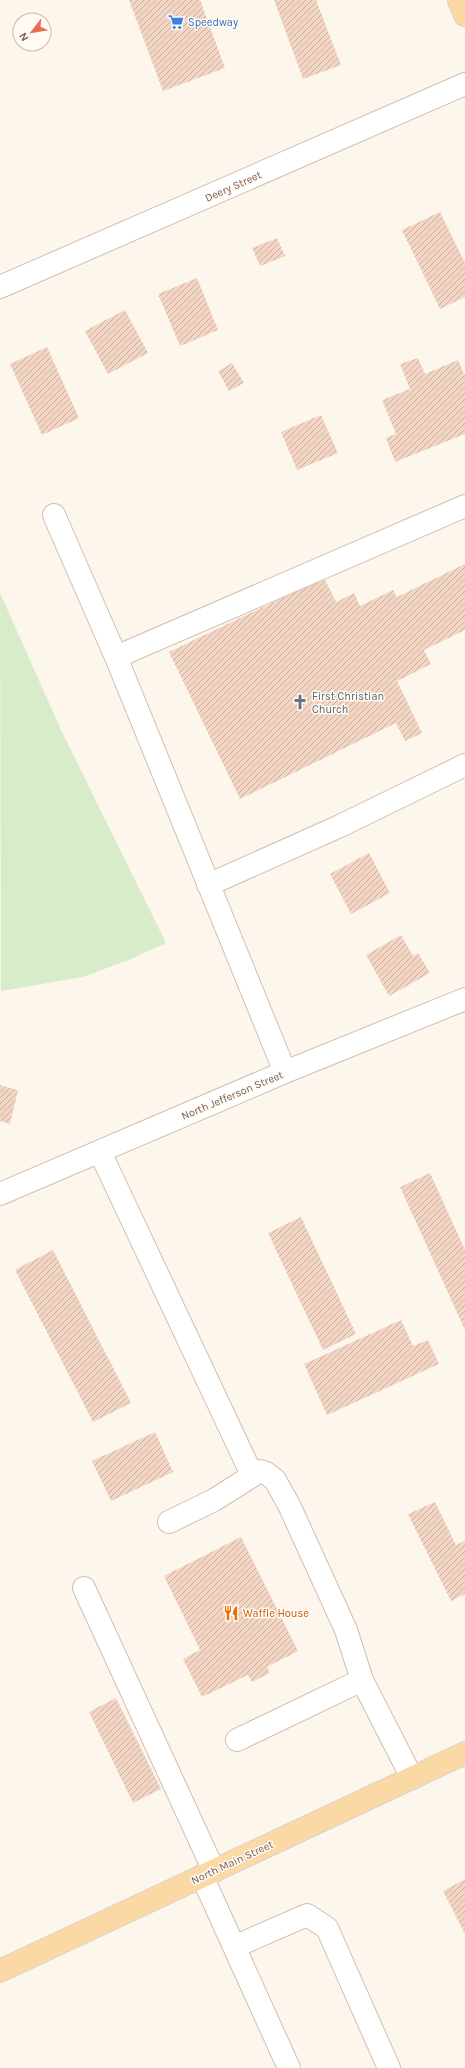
<svg xmlns="http://www.w3.org/2000/svg" width="465" height="2068" viewBox="0 0 465 2068" font-family="Karla,sans-serif">
	<style>
		.pitch { fill: #d8ecc9 }
		.building { fill: url(#building-hatch) }
		.lines { fill: none; stroke-linecap: round; stroke-linejoin: round }
		.minor-casing { stroke: #d1beb0; stroke-width: 24 }
		.major-casing { stroke: #dad1cd; stroke-width: 24 }
		.minor { stroke: #fff; stroke-width: 22 }
		.major { stroke: #fbd9a5; stroke-width: 22 }
		.labels { text-anchor: middle; stroke-width: 3; stroke-linejoin: round; paint-order: stroke }
		.shop-label { font-size: 11px; fill: #366cbe; stroke: #fffaf3; text-anchor: start }
		.street-label { font-size: 11px; fill: #7a5c4d; stroke: #fffaf3 }
		.worship-label { font-size: 11px; fill: #5b616d; stroke: #fffaf3; text-anchor: start }
		.food-label { font-size: 11px; fill: #c56008; stroke: #fffaf3; text-anchor: start }
	</style>
	<defs>
		<pattern id="building-hatch" width="6" height="6" patternUnits="userSpaceOnUse"><rect width="6" height="6" fill="#f3d5c3"/><path d="M-1 1l2-2M0 6l6-6M5 7l2-2" fill="none" stroke="#cab0a1"/></pattern>
	</defs>
	<rect width="100%" height="100%" fill="#fdf6ec"/>
	<path class="pitch" d="M0,593L61,730L166,943L131,959L83,977L1,991Z"/>
	<path class="building" d="M129,0H200L225,68L163,91Z
		M274,0H316L341,65L303,79Z
		M440,212L465,263V297L440,309L402,230Z
		M277,238L285,256L260,266L252,248Z
		M197,278L218,330L180,346L158,294Z
		M125,310L148,353L108,374L85,331Z
		M47,347L79,418L42,435L10,364Z
		M418,358L425,374L458,360L465,376V434L395,462L386,438L396,434L382,400L410,389L400,364Z
		M232,363L244,383L229,391L218,371Z
		M321,415L338,453L297,470L281,432Z
		M465,564V630L424,650L431,664L397,681L422,733L405,741L396,723L240,799L169,652L324,578L336,602L354,593L360,606L393,590L397,597Z
		M369,853L390,893L351,914L330,874Z
		M401,935L413,956L418,953L430,973L389,996L366,955Z
		M0,1085L18,1090L10,1124L0,1121Z
		M430,1173L465,1250V1330L400,1187Z
		M301,1217L356,1334L323,1350L268,1233Z
		M53,1250L131,1403L93,1422L15,1270Z
		M401,1320L413,1346L428,1340L439,1364L327,1415L304,1364Z
		M155,1432L173,1472L111,1501L92,1461Z
		M435,1502L456,1545L465,1541V1594L451,1601L408,1514Z
		M241,1537L298,1651L267,1667L270,1673L252,1682L248,1675L202,1697L183,1659L200,1650L164,1576Z
		M116,1698L161,1789L133,1803L89,1712Z
		M465,1879V1934L443,1891Z"/>
	<g class="lines">
		<defs>
			<path id="minor" d="M0,287L465,84
				M54,515L116,657
				M208,885L340,826L465,765
				M285,1072L116,657L465,506
				M100,1152L252,1475
				M0,1194L285,1072L465,999
				M169,1522L214,1500L260,1471L266,1473L275,1480L289,1505L346,1630L362,1680L412,1778
				M84,1588L214,1871
				M237,1740L362,1680
				M202,1876L289,2068
				M234,1947L307,1915L327,1928L389,2068"/>
			<path id="major" d="M459,0L465,15
				M0,1971L465,1753"/>
		</defs>
		<use href="#minor" class="minor-casing"/>
		<use href="#major" class="major-casing"/>
		<use href="#minor" class="minor"/>
		<use href="#major" class="major"/>
	</g>
	<defs>
		<symbol id="supermarket-bare" viewBox="-9 -9 18 18"><path d="M-6-5.5h2.5l.6 2H6L4.5 2H-2.5L-4.4-4H-6ZM-1.5 3.2a1.3 1.3 0 1 0 .1 0ZM3 3.2a1.3 1.3 0 1 0 .1 0Z" fill="#3f7fe0" stroke="#fffaf3" stroke-width="2.5" paint-order="stroke"/></symbol>
		<symbol id="church-bare" viewBox="-9 -9 18 18"><path d="M-1.2-6h2.4v3.5h3.3v2.4h-3.3V6h-2.4V-.1h-3.3v-2.4h3.3Z" fill="#6b7280" stroke="#fffaf3" stroke-width="2.5" paint-order="stroke"/></symbol>
		<symbol id="restaurant-bare" viewBox="-9 -9 18 18"><path d="M-5-6h1v4h1v-4h1v4h1v-4h1v5L-1.5 .5V6h-2V.5L-5-1ZM5-6V6H3V1.5H1.5Q1.5-4 5-6Z" fill="#e8710a" stroke="#fffaf3" stroke-width="2.5" paint-order="stroke"/></symbol>
	</defs>
	<g fill-rule="evenodd">
		<use href="#supermarket-bare" x="165" y="11" width="22" height="22"/>
		<use href="#church-bare" x="289" y="691" width="22" height="22"/>
		<use href="#restaurant-bare" x="220" y="1602" width="22" height="22"/>
	</g>
	<g class="labels">
		<g class="shop-label">
			<text x="188" y="26">Speedway</text>
		</g>
		<g class="street-label">
			<text transform="translate(233 186) rotate(-24)" y="4">Deery Street</text>
			<text transform="translate(232 1095) rotate(-23)" y="4">North Jefferson Street</text>
			<text transform="translate(232 1862) rotate(-25)" y="4">North Main Street</text>
		</g>
		<g class="worship-label">
			<text x="312" y="700">First Christian<tspan x="312" dy="13">Church</tspan></text>
		</g>
		<g class="food-label">
			<text x="243" y="1617">Waffle House</text>
		</g>
	</g>
	<g transform="translate(32 32) rotate(239)"><circle r="19" fill="#fffaf3" stroke="#cabbb1"/>
	<path d="M0-3L7 15L0 10L-7 15Z" fill="#e76f51"/>
	<text y="-6" font-size="11" font-weight="bold" text-anchor="middle" fill="#7a5c4d">N</text>
	</g>
</svg>
